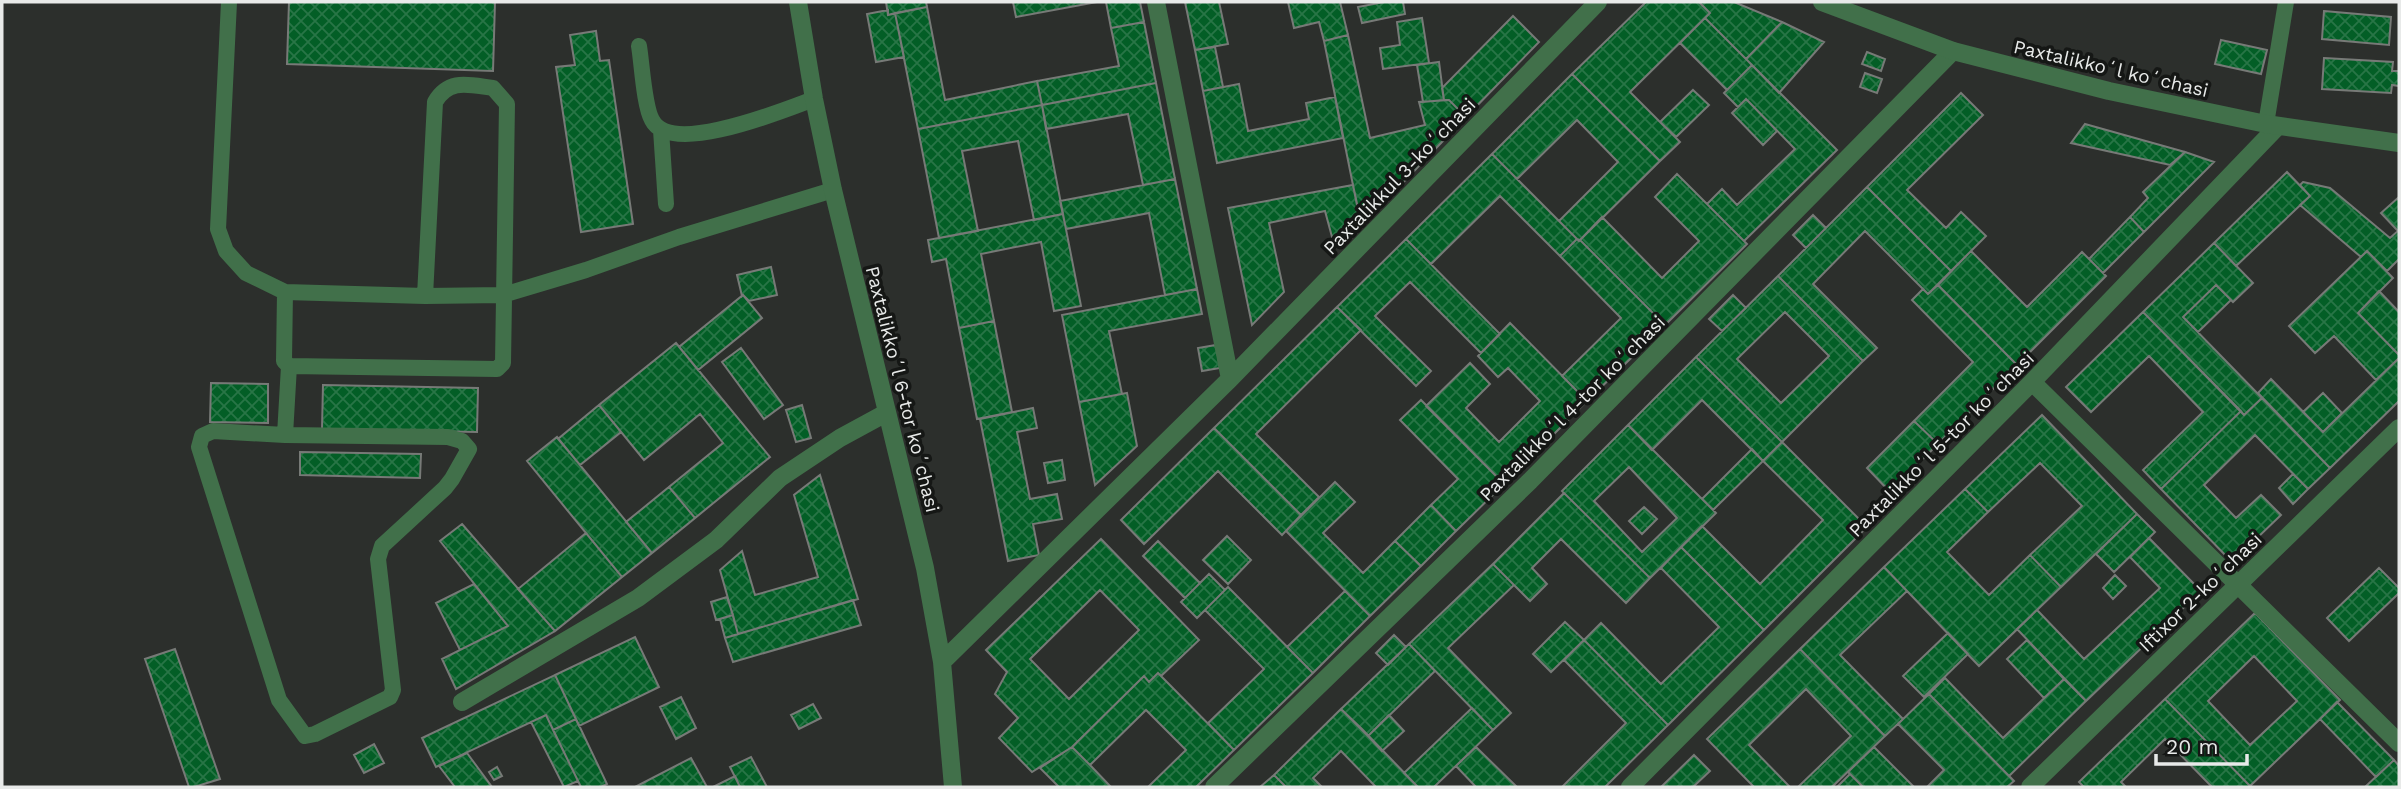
<svg xmlns="http://www.w3.org/2000/svg" width="2401" height="789" viewBox="0 0 2401 789" font-family="'Work Sans',sans-serif">
	<style>
		.building { fill: url(#building-cross-hatch); stroke: #777a77; stroke-width: 2; fill-rule: evenodd }
		.lines { fill: none; stroke-linecap: round; stroke-linejoin: round }
		.service { stroke: #41704a; stroke-width: 16 }
		.minor { stroke: #41704a; stroke-width: 18 }
		.tertiary { stroke: #41704a; stroke-width: 18 }
		.labels { text-anchor: middle; stroke-width: 7; stroke-linejoin: round; paint-order: stroke }
		.street-label { font-size: 19px; fill: #e8eae9; stroke: #151715 }
	</style>
	<defs>
		<pattern id="building-cross-hatch" width="8" height="8" patternUnits="userSpaceOnUse" patternTransform="scale(1.75)"><rect width="8" height="8" fill="#035e26"/><path d="M0 0l8 8M0 8l8-8" fill="none" stroke="#287546"/></pattern>
	</defs>
	<rect width="100%" height="100%" fill="#2c2f2c"/>
	<path class="building" d="M289,2H495L493,71L287,64Z
		M886,2H926L927,7L888,15Z
		M1013,2H1097L1016,17Z
		M1106,2H1140L1144,22L1111,28Z
		M1185,2H1219L1228,44L1195,50Z
		M1288,2H1340L1348,35L1324,41L1319,22L1294,28Z
		M1384,2H1403L1405,14L1362,23L1358,7Z
		M1646,2H1699L1710,13L1630,92L1680,142L1660,161L1572,74Z
		M1699,2H1734L1782,22L1746,59L1705,18L1710,13Z
		M927,7L945,100L1037,81L1042,105L918,129L895,13Z
		M888,10V15L895,13L904,57L876,62L867,14Z
		M2324,11L2391,17L2389,45L2322,39Z
		M1513,16L1539,42L1466,117L1449,100H1444L1442,88Z
		M1422,18L1429,63L1383,69L1380,48L1400,45L1397,22Z
		M1705,18L1752,65L1727,90L1680,43Z
		M1144,22L1156,83L1042,105L1037,81L1119,66L1111,28Z
		M1782,22L1824,42L1779,93L1746,59Z
		M596,31L600,61L609,60L633,224L581,232L556,67L575,65L570,35Z
		M1348,35L1370,138L1425,125L1419,102L1449,100L1466,117L1395,191L1359,215L1324,41Z
		M2221,40L2267,50L2261,74L2215,64Z
		M1215,47L1223,87L1203,91L1195,50Z
		M1867,52L1885,59L1881,71L1862,64Z
		M2324,58L2393,62L2392,71H2399V86L2392,85L2391,93L2322,89Z
		M1439,62L1444,100L1423,102L1417,65Z
		M1752,65L1837,150L1744,241L1707,204L1722,189L1737,205L1795,149L1746,99L1738,107L1724,93Z
		M1865,73L1882,79L1877,93L1860,87Z
		M1572,74L1660,161L1579,241L1559,221L1618,162L1577,120L1517,179L1492,154Z
		M1156,83L1175,179L1143,185L1128,114L1046,129L1042,105Z
		M1239,84L1248,131L1309,119L1306,103L1335,97L1343,138L1217,163L1203,91Z
		M1693,90L1709,105L1676,137L1660,122Z
		M1961,93L1983,115L1907,190L1946,228L1961,212L1986,236L1951,271L1867,187Z
		M1746,99L1777,131L1763,145L1732,113Z
		M1042,105L1063,214L1034,220L1018,141L962,151L978,231L939,238L918,129Z
		M2085,124L2185,152L2170,165L2071,143Z
		M2185,152L2214,162L2144,232L2130,217L2148,198L2143,192Z
		M1492,154L1577,239L1560,256L1500,196L1431,264L1406,239Z
		M2287,172L2310,196L2236,266L2214,243Z
		M1677,174L1747,244L1665,325L1580,240L1602,217L1662,278L1699,241L1655,197Z
		M1175,179L1197,289L1165,295L1149,213L1066,229L1060,201Z
		M2303,182L2330,188L2390,238L2399,230V259L2387,271L2367,251L2361,257L2300,205L2310,196L2300,185Z
		M1353,185L1362,227L1335,248L1325,211L1269,223L1284,292L1252,325L1228,208Z
		M1867,187L1951,271L1928,294L1865,231L1813,284L1877,348L1863,361L1778,276Z
		M2399,197V230L2398,231L2381,213Z
		M1063,214L1081,306L1054,311L1041,242L981,254L994,321L959,328L946,259L932,262L928,240Z
		M1813,215L1826,228L1806,248L1793,235Z
		M2130,217L2144,232L2103,273L2089,259Z
		M1406,239L1500,334L1481,353L1410,282L1375,316L1431,371L1416,386L1337,307Z
		M1577,239L1580,240L1665,325L1587,401L1562,376L1621,318L1560,256Z
		M2214,243L2253,283L2233,302L2216,285L2183,317L2262,398L2244,415L2143,312Z
		M1971,251L2027,307L2082,252L2106,276L2017,365L1938,285Z
		M2367,251L2393,278L2358,313L2399,355V358L2376,380L2334,336L2315,353L2289,326Z
		M771,267L777,295L749,301L743,295L742,296L737,275Z
		M1778,276L1863,361L1782,442L1696,357ZM1785,312L1829,356L1781,403L1737,359Z
		M1938,285L2017,365L1938,444L1914,421L1973,362L1912,300L1923,289L1928,294Z
		M2216,285L2231,300L2198,332L2183,317Z
		M1197,289L1202,314L1109,331L1122,394L1079,402L1062,315Z
		M2379,291L2399,312V355L2358,313Z
		M743,295L762,318L698,370L679,347Z
		M1733,295L1746,308L1722,331L1709,319Z
		M1337,307L1361,330L1256,434L1319,497L1301,515L1214,428Z
		M2143,312L2241,411L2161,489L2143,470L2203,412L2149,356L2091,412L2066,387Z
		M994,321L1012,412L977,419L959,328Z
		M1510,323L1587,401L1504,484L1426,406L1470,363L1490,384L1466,408L1499,442L1540,401L1508,368L1498,377L1478,356Z
		M676,343L770,457L695,518L669,487L723,443L700,414L644,460L599,405Z
		M1216,345L1220,368L1202,371L1198,348Z
		M741,348L783,405L764,419L722,362Z
		M1696,357L1782,442L1763,461L1702,400L1652,450L1628,425Z
		M2399,358V401L2330,468L2258,393L2271,379L2323,432Z
		M211,383L268,384V423L210,422Z
		M323,385L478,388L477,432L322,429Z
		M1127,393L1137,446L1095,485L1079,402Z
		M2323,393L2342,413L2323,432L2303,412Z
		M2262,398L2330,468L2308,489L2255,435L2204,485L2236,518L2261,495L2281,515L2232,562L2161,489L2241,411L2244,415Z
		M1421,400L1504,484L1456,531L1431,505L1458,479L1400,420Z
		M599,405L621,432L580,465L558,439Z
		M802,405L811,438L796,442L786,410Z
		M1033,408L1037,428L1017,432L1030,499L1057,494L1062,519L1033,524L1039,555L1008,561L980,419Z
		M2042,415L2137,514L2061,587L2030,555L2082,506L2040,463L1988,512L1965,489Z
		M1914,421L1938,444L1890,492L1867,468Z
		M1628,425L1716,513L1650,578L1562,491ZM1629,467L1677,518L1642,552L1594,501Z
		M1214,428L1301,515L1282,535L1218,471L1144,544L1121,520Z
		M557,437L652,553L622,577L527,461Z
		M1782,442L1867,527L1764,630L1681,547L1702,526L1760,584L1823,520L1763,461Z
		M1752,449L1763,461L1713,510L1702,499Z
		M300,452L421,454L420,478L300,475Z
		M1062,460L1065,480L1048,483L1044,463Z
		M2293,474L2308,489L2293,504L2279,488Z
		M820,475L858,599L738,634L720,570L742,551L755,595L818,577L794,495Z
		M1335,482L1355,502L1323,533L1363,573L1395,541L1421,566L1370,616L1286,531Z
		M669,487L695,518L652,553L626,522Z
		M1965,489L1988,512L1947,552L1989,595L2030,555L2061,587L1979,666L1884,567Z
		M1564,493L1650,578L1626,603L1561,539L1532,568L1547,584L1530,601L1493,564Z
		M1431,505L1456,531L1421,566L1395,541Z
		M1644,507L1657,519L1642,534L1629,521Z
		M2137,514L2155,532L2114,572L2096,554Z
		M462,524L555,631L456,689L442,659L508,626L440,541Z
		M586,533L622,577L555,631L518,589Z
		M1227,536L1251,560L1228,584L1203,560Z
		M2149,538L2201,591L2086,701L2017,629L2037,610L2084,659L2160,588L2130,557Z
		M1101,539L1199,640L1161,676L1158,673L1149,682L1144,676L1072,747L1032,772L999,738L1018,718L995,694L1007,672L986,650ZM1100,590L1139,630L1069,699L1030,659Z
		M1158,541L1200,583L1185,598L1143,556Z
		M1681,547L1764,630L1668,725L1584,640L1601,623L1661,684L1719,627L1661,568Z
		M1493,564L1514,585L1448,648L1511,713L1493,730L1409,644Z
		M1884,567L1907,591L1840,655L1903,719L1885,736L1800,649Z
		M2379,568L2399,588V593L2349,641L2327,618Z
		M1209,574L1225,590L1197,618L1181,602Z
		M2115,575L2126,586L2113,599L2103,588Z
		M474,584L508,626L460,650L436,603Z
		M1228,587L1313,673L1234,750L1208,723L1264,669L1205,610Z
		M1345,591L1370,616L1313,673L1287,647Z
		M727,597L733,615L716,620L711,602Z
		M853,600L861,625L733,662L725,638Z
		M2255,613L2340,700L2250,786L2165,699ZM2254,656L2297,701L2250,745L2208,701Z
		M733,615L738,634L725,638L720,619Z
		M1565,622L1584,640L1551,672L1533,654Z
		M1948,633L1968,654L1924,697L1903,676Z
		M1394,635L1406,647L1388,665L1376,653Z
		M635,637L659,687L579,726L555,675Z
		M1584,640L1668,725L1605,787H1562L1626,723L1564,660Z
		M2027,640L2064,679L2044,698L2007,659Z
		M1409,644L1435,671L1368,736L1341,709Z
		M175,649L220,779L194,787H189L145,659Z
		M1800,649L1885,736L1832,787H1798L1851,736L1806,689L1749,745L1790,787H1754L1707,739Z
		M1158,673L1234,750L1196,787H1148L1186,750L1146,710L1090,765L1072,747L1144,676L1149,682Z
		M555,675L576,719L553,730L546,715L436,767L422,738Z
		M1945,678L2003,738L2064,679L2086,701L2009,776L1929,694Z
		M1929,694L2014,781L2007,787H1927L1944,770L1898,724Z
		M681,697L696,728L676,739L660,707Z
		M2165,699L2250,786L2249,787H2212L2165,739L2121,782L2126,787H2084L2079,782Z
		M2337,702L2394,760L2376,777L2320,719Z
		M813,704L821,718L799,729L791,715Z
		M1472,708L1493,730L1434,787H1418L1404,773Z
		M1341,709L1362,729L1418,787H1376L1341,751L1313,778L1322,787H1286L1274,775Z
		M546,715L578,781L564,787L531,722Z
		M1389,715L1404,731L1382,751L1368,736Z
		M576,719L607,784L601,787H581L553,730Z
		M374,744L384,763L364,773L354,755Z
		M1072,747L1090,765L1111,787H1059L1040,768Z
		M1476,747L1517,787H1476L1456,766Z
		M1874,747L1914,787H1863L1848,772Z
		M467,753L492,787H455L439,766Z
		M1694,755L1710,771L1693,787H1661Z
		M751,757L767,787H740L730,767Z
		M691,758L707,787H635Z
		M2394,760L2399,766V787H2365Z
		M497,767L502,776L494,780L489,772Z
		M1850,774L1863,787H1837Z
		M1274,775L1286,787H1260Z
		M735,776L740,787H713Z"/>
	<g class="lines">
		<path class="service" d="M229,2L218,229L226,251L246,273L285,292L425,296L503,295L586,270L679,237L833,190
			M639,46C642,64 644,106 652,120C671,157 784,110 814,99
			M2266,124L2286,2
			M661,130L666,204
			M285,292L284,361L289,366L497,369L503,363L507,104L493,88C469,85 449,78 435,102L425,296
			M285,435L448,437L462,441L469,449L452,479L445,488L382,546L378,559L393,690L390,697L315,734L305,736L279,700L199,447L202,436L213,431L285,435L289,366"/>
		<path class="minor" d="M798,2L814,99L833,190L925,568L942,662L953,787
			M1156,2L1230,379
			M2032,382L2399,743
			M942,662L1230,379L1598,2
			M462,702L638,598L716,540L780,478L840,438L886,413
			M1214,787L1530,481L1953,51
			M1630,787L2032,382L2278,126
			M2030,787L2399,428"/>
		<path class="tertiary" d="M1822,2L1953,51L2109,91L2266,124L2399,143"/>
	</g>
	<g class="labels">
		<g class="street-label">
			<text transform="translate(2111 68) rotate(13)" y="7">Paxtalikkoʻl koʻchasi</text>
			<text transform="translate(1399 176) rotate(-46)" y="7">Paxtalikkul 3-koʻchasi</text>
			<text transform="translate(903 389) rotate(76)" y="7">Paxtalikkoʻl 6-tor koʻchasi</text>
			<text transform="translate(1572 408) rotate(-45)" y="7">Paxtalikkoʻl 4-tor koʻchasi</text>
			<text transform="translate(1941 444) rotate(-45)" y="7">Paxtalikkoʻl 5-tor koʻchasi</text>
			<text transform="translate(2200 592) rotate(-44)" y="7">Iftixor 2-koʻchasi</text>
		</g>
	</g>
	<rect width="2401" height="789" fill="none" stroke="#e8eae9" stroke-width="7"/>
	<path d="M2156 754v10h91v-10" fill="none" stroke="#e8eae9" stroke-width="3.5"/>
	<text x="2166" y="754" font-size="21" fill="#e8eae9" stroke="#151715" stroke-width="5" paint-order="stroke">20 m</text>
</svg>
